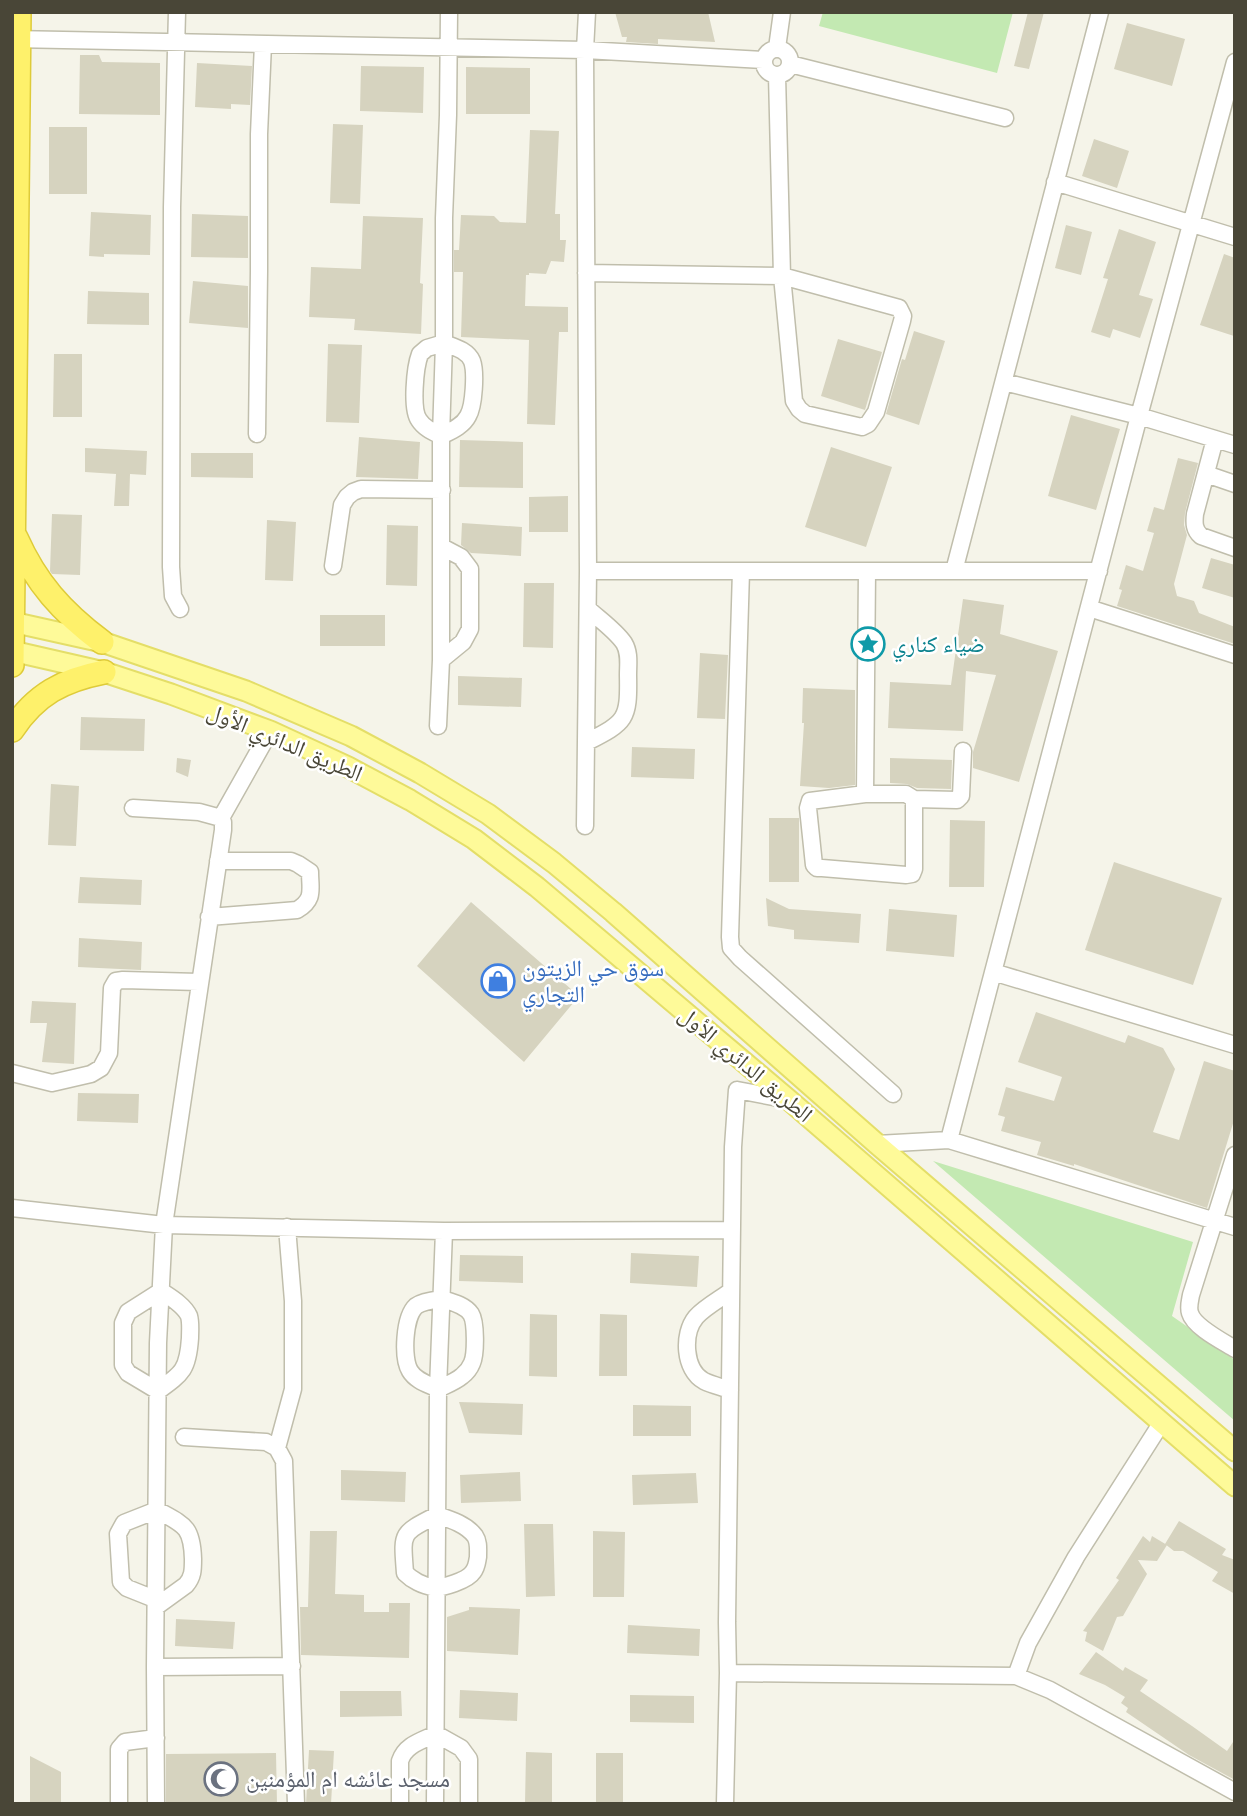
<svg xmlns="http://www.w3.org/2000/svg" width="1247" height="1816" viewBox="0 0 1247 1816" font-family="Karla,'Noto Naskh Arabic',sans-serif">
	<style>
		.green { fill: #c3e9b2 }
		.building { fill: #d6d3bf }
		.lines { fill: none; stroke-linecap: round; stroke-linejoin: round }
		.minor-casing { stroke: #c0beac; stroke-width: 19 }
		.major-casing { stroke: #e4de68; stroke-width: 23 }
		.highway-casing { stroke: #decb3a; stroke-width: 26 }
		.minor { stroke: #fff; stroke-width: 16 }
		.major { stroke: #fefa99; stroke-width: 19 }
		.highway { stroke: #fef16b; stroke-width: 23 }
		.labels { text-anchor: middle; stroke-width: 5; stroke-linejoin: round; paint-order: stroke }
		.culture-label { font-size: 23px; fill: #0d838f; stroke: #fff; text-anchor: start }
		.street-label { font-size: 23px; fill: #494637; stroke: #fff }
		.shop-label { font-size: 23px; fill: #366cbe; stroke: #fff; text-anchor: start }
		.worship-label { font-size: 23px; fill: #5b616d; stroke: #fff; text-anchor: start }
	</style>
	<rect width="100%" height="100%" fill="#f5f4e9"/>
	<path class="green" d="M823,12H1013L997,73L819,26Z
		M933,1161L1193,1242L1172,1316L1235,1360V1421Z"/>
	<path class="building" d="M615,12H708L715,42L658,39V44L626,42L627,37H622Z
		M1028,12H1044L1029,69L1014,66Z
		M1127,23L1185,39L1172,86L1114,69Z
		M80,55H99L102,62L160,63V115L79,114Z
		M197,63L252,66L250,105L231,104V109L195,107Z
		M361,66L424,67L423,113L360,111Z
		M466,67L530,68V114H466Z
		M333,124L363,125L360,204L330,203Z
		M49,127H87V194H49Z
		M530,130L559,131L555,214H560V240H566L564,262L551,261L546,274L529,273V275H526L525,306L568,307V332H559L555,425L527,424L529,340L461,337L463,272H454V250H459L461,215L494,216L500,222L526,223Z
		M1094,139L1129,151L1117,188L1082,176Z
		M91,212L151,215L150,255L104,254V257L89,256Z
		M192,214L248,216V258L191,257Z
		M363,216L423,218L420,283L423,284L421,334L354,330L355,319L309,317L311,267L361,269Z
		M1066,225L1092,232L1081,275L1055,268Z
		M1119,229L1156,242L1139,295L1153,299L1140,338L1113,329L1110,338L1091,332L1108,279L1103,278Z
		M1224,254L1235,258L1234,336L1200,325Z
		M193,281L248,286V328L189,323Z
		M88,291L149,293V325L87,324Z
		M914,331L945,341L919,425L886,414L902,359L905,360Z
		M838,339L882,352L865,410L821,396Z
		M328,344L362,345L359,423L326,422Z
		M54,354H82V417H53Z
		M1071,415L1120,429L1096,510L1048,496Z
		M359,437L420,442L418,479L356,477Z
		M460,440L523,442V488L459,487Z
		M831,447L892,467L866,547L805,527Z
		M85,448L147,451L146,475L130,474L129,506H114L116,474L85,472Z
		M191,453H253V478L191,477Z
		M1178,458L1198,463L1185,513L1184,525L1187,535L1174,584L1177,596L1194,601L1199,613L1235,627V644L1117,606L1122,590L1119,589L1126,565L1143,571L1154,533L1147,531L1154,507L1164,510Z
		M568,496V532H529V497Z
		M52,514L82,515L80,575L52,574L50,571Z
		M267,520L296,522L293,581L265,580Z
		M462,523L522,527L521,556L471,553L461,545Z
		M387,525L418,526L417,586L386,585Z
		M1211,558L1235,565V598L1202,588Z
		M524,583H554L553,648L523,647Z
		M963,599L1004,605L1000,634L1058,651L1019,782L973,768V752L996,675L966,671L963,731L888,728L890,682L951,685Z
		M320,615H385V646H320Z
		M700,653L728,655L725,719L697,718Z
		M458,676L522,678L521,707L458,705Z
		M803,688L855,690V785L829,788L800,786L804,723H802Z
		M81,717L145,719L144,751L80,750Z
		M632,747L695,749L694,779L631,777Z
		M177,758L191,760L188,777L176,772Z
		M890,758L952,760L951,789L917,788L907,784L890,783Z
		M51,784L79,786L76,846L48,845Z
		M769,818H799V882H769Z
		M950,820L985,821L984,887H949Z
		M1114,862L1222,898L1193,985L1085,950Z
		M80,877L142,880L141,905L78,903Z
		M766,898L789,909L861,914L859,943L794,939V930L768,926Z
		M471,902L579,996L524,1062L417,966Z
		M889,909L957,915L954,957L886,951Z
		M79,938L142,942L141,970L78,967Z
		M32,1001L76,1003L74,1064L42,1062L47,1023H30Z
		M1036,1012L1125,1043L1128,1035L1163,1048L1175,1069L1153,1132L1179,1140L1204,1061L1235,1071V1117L1207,1208L1074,1164V1166L1037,1155L1041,1142L1001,1131L1005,1117L998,1115L1006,1087L1054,1101L1062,1077L1018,1062Z
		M78,1093L139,1094L138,1123L77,1121Z
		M631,1253L699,1256L697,1287L630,1283Z
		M460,1255L523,1256V1283L459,1281Z
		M530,1314L557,1315V1377L529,1376Z
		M600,1314L627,1315V1376H599Z
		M459,1402L523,1404L522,1435L469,1433Z
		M633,1405L691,1406V1436H633Z
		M341,1470L406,1472L405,1502L341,1500Z
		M520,1472L521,1501L461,1503L460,1475Z
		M696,1473L698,1503L633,1505L632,1475Z
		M1179,1521L1226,1549L1222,1555L1235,1560V1594L1212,1581L1218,1572L1183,1551H1174L1165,1544Z
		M524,1524H553L555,1596L526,1597Z
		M310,1531H337L335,1594L364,1595V1612H389V1603H410L409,1658L301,1655L300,1607H308Z
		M593,1531L625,1532L624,1597H593Z
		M1143,1536L1150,1542L1152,1536L1167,1545L1157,1561L1138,1560L1147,1574L1123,1616L1117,1617L1103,1651L1085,1641L1087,1632L1083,1631L1119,1580L1116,1578Z
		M469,1607L520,1609L518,1655L447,1651V1617L469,1610Z
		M176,1619L235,1622L233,1649L175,1646Z
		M628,1625L700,1629L699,1656L627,1653Z
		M1096,1652L1123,1671L1125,1667L1148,1680L1140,1691L1192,1726L1227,1751L1235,1739V1780L1189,1755L1126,1712L1128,1708L1121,1703L1125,1697L1105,1685L1079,1674Z
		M460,1690L518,1693L517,1721L459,1718Z
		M340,1691H401L402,1716L340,1717Z
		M630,1695L694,1696V1723L630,1722Z
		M309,1750L334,1751L331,1804H306Z
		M526,1752L552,1753V1804H525Z
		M276,1753L277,1804H166V1754Z
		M596,1753H623V1804H596Z
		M30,1756L61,1772V1804H30Z"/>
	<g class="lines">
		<defs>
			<path id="minor" d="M177,12L172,207L171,567L173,596L180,609
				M12,39L585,50L763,60
				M777,48L782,12
				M764 62a13 13 0 1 1 26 0a13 13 0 1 1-26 0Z
				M1235,62C1202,180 1172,298 1139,416L949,1140L1235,1227
				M790,64L1005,118
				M1055,182L1235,237
				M586,273L782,276L899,308L903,316L902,321L876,412L868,424L862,427L805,414L799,409L794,401L782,276L777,75
				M444,343C454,347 467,350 472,361C476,372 474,406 468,416C463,426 451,431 441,436C433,432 424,428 419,420C411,409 415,367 420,354L427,348Z
				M1004,382L1139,416L1235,445
				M257,434L259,271V134L263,44
				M1215,439L1195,514C1194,523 1194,530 1201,536L1235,548
				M1206,474L1235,484
				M333,566L342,505L347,497L353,492L361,489L442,490
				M588,571H1099
				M741,571L730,937L731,948L740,958L893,1094
				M954,571L1100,12
				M1089,608L1235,655
				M441,660L463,642L470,629V569L461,557L442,547
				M438,726L441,660V436L444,343V218L448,115L449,12
				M587,742C626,722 629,720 628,675C628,664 630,653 624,643C615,630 599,619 588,609
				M865,794L867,571
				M914,799V869L912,874L906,875L822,868H817L814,865L808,808L810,801L865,794H906L914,799L957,800L961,796L963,751
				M133,808L199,812L221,818
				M585,826L588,571L585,50L587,12
				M209,917L297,910C315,899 310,890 310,872L298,864L291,861H218
				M993,972L1235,1045
				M12,1073L52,1083L91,1074L101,1068L109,1053L112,988L116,981L123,980L199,982
				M877,1144L949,1140
				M1235,1155L1191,1295C1190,1301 1188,1307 1190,1313C1194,1327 1222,1341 1235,1349
				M12,1208L164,1225L444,1231L732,1230
				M161,1291C170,1297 184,1305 189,1316C191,1323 190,1331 190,1338C188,1369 183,1373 158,1391L128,1373L123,1365V1323L128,1312Z
				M442,1299C452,1302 465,1305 471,1314C476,1322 476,1354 472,1363C470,1368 466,1373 462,1376C455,1382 446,1385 438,1389C428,1384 416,1381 410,1371C402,1358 404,1317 416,1306C423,1301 434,1300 442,1299Z
				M730,1390C722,1387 712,1385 704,1381C684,1370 682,1334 696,1317C705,1307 720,1299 731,1291
				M184,1437L266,1442L277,1448L284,1461L296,1804
				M277,1448L293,1389V1301L287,1227
				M437,1515C449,1519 466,1524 475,1536C479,1542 478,1549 478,1557C477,1562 477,1567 473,1572C468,1580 442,1589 433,1587C423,1586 412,1580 405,1573C402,1532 400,1534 437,1515Z
				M157,1600L127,1588L121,1582L118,1534L124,1523L157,1510C184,1525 192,1526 193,1559C193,1570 193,1577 186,1585L157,1606
				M155,1667L292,1666
				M728,1673L1016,1676L1050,1690L1235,1792
				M1016,1676L1028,1643L1076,1557L1162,1422
				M119,1804V1749L125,1742L156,1738
				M156,1804L155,1667L158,1343L164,1225L223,830V822L221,818L270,731
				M400,1804V1761C405,1745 421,1741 436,1734L461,1748L469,1759V1804
				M435,1804L438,1389L444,1231
				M725,1804L728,1673L727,1622L733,1147L737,1090L789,1100"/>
			<path id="major" d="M12,622L102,642L246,691L351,736L420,773L488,814L554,863L613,912L877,1144L1235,1451
				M12,651L104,672L171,694L270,731L348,767L410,800L474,839L537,887L789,1100L1235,1486"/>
			<path id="highway" d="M16,538C36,583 62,612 102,642
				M12,665L19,12
				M12,730C36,694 63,680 104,672"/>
		</defs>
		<use href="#minor" class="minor-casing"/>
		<use href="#major" class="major-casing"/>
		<use href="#highway" class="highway-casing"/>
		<use href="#minor" class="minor"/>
		<use href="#major" class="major"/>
		<use href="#highway" class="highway"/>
	</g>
	<defs>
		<symbol id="sight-ring" viewBox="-11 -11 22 22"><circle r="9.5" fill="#fff" stroke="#0f9aa8" stroke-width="1.5"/><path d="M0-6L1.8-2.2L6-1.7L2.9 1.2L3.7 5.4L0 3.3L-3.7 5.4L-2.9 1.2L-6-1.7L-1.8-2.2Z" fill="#0f9aa8"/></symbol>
		<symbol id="shop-ring" viewBox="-11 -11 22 22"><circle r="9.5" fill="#fff" stroke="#3f7fe0" stroke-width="1.5"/><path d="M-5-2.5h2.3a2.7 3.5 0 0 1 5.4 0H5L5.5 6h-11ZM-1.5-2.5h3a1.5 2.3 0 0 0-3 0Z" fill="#3f7fe0"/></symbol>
		<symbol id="mosque-ring" viewBox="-11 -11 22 22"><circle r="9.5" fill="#fff" stroke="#6b7280" stroke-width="1.5"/><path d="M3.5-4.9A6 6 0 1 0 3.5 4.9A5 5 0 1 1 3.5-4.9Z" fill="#6b7280"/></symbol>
	</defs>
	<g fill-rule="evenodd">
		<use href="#sight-ring" x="849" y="625" width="38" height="38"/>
		<use href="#shop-ring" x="479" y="962" width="38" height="38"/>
		<use href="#mosque-ring" x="202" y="1760" width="38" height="38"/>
	</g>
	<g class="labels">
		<g class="culture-label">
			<text x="892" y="652">ضياء كناري</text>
		</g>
		<g class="street-label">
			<text transform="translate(285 742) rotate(23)" y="8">الطريق الدائري الأول</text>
			<text transform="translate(746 1064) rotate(40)" y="8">الطريق الدائري الأول</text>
		</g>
		<g class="shop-label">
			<text x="522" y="976">سوق حي الزيتون<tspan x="522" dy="26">التجاري</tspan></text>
		</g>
		<g class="worship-label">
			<text x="246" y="1787">مسجد عائشه ام المؤمنين</text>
		</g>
	</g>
	<rect width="1247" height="1816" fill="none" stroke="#494637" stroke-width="28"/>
</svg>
